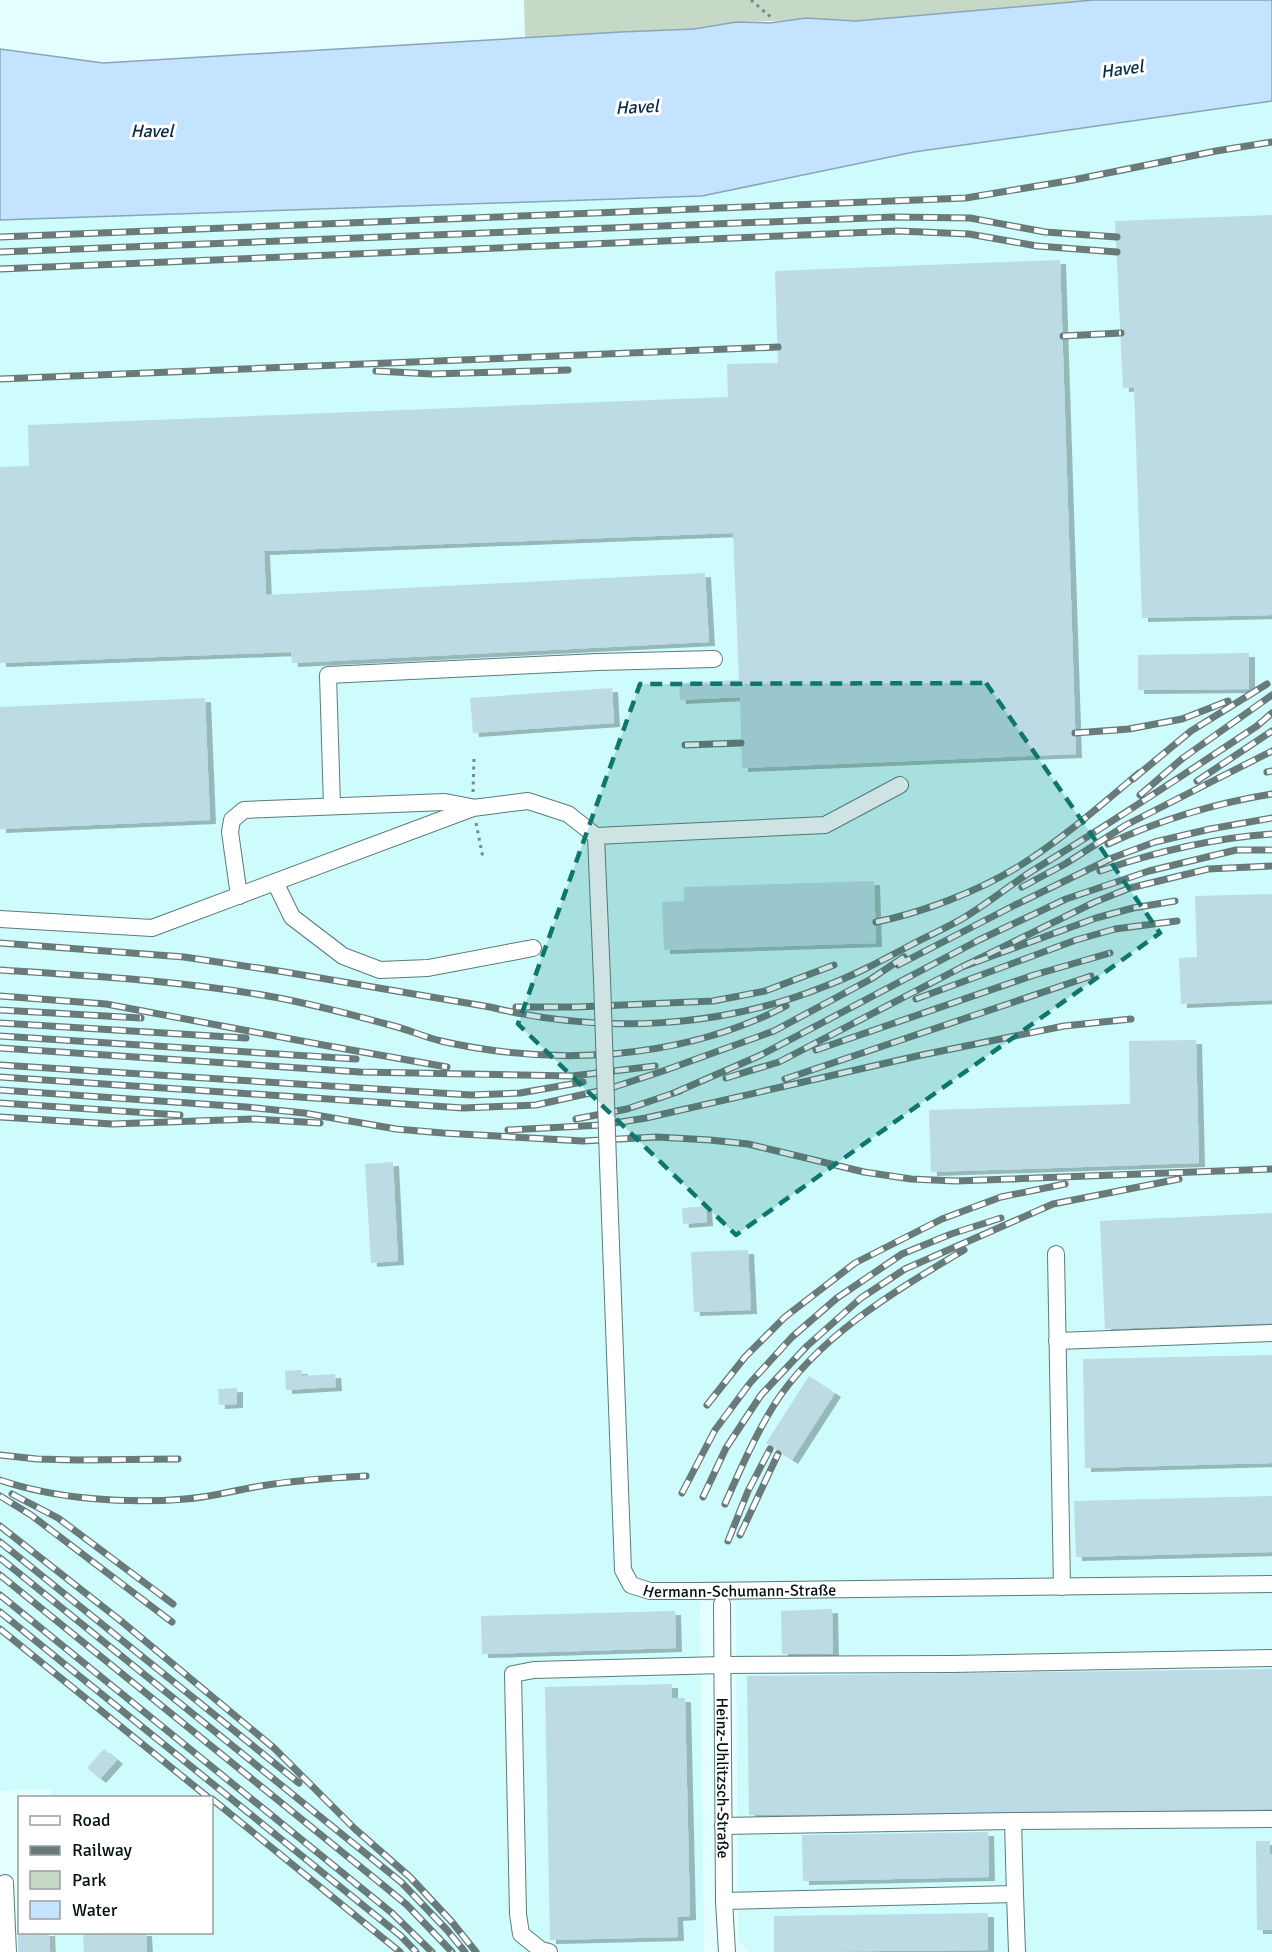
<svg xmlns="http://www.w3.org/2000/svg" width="1272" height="1952" viewBox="0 0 1272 1952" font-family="Signika,sans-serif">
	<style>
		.built { fill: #cefbfb }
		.green { fill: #c5d9c6 }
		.water { fill: #c4e3fe; stroke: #8ba4b7; stroke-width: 1.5 }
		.building { fill: #bcdbe5; filter: url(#shadow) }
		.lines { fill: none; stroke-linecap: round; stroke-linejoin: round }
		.minor-casing { stroke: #5c7b7b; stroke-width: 18 }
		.path { stroke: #768989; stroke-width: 3; stroke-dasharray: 3 4.5; stroke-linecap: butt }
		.minor { stroke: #fff; stroke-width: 16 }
		.rail-casing { stroke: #687a7a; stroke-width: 7 }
		.rail { stroke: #fff; stroke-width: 4.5; stroke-dasharray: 14; stroke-linecap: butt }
		.minor-bridge-casing { stroke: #5c7b7b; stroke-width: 18; stroke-linecap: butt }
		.minor-bridge { stroke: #fff; stroke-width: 16 }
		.marked { fill: #0f766e; fill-opacity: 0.2; stroke: #0f766e; stroke-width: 4.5; stroke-dasharray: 12 8; stroke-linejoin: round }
		.labels { text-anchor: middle; stroke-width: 6; stroke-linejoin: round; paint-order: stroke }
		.street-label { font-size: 16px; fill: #051010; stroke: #fff }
		.water-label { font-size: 18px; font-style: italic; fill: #092e49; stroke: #fff }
	</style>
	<defs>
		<filter id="shadow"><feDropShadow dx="6" dy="4" stdDeviation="0" flood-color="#0004"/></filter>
	</defs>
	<rect width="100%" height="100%" fill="#e3fefe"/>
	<path class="built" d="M1272,101V1952H748L738,1940L736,1601H700L704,1952H55L54,1933L212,1932V1798H51V1789L0,1791V220L702,196L914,152Z"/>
	<path class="green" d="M524,0H1094L856,21L835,19L736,22L694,29L525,38Z"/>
	<path class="water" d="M1094,0H1272V101L914,152L702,196L0,220V49L103,63L621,32L694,29L736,22L770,23L806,18L856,21Z"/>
	<path class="building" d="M1272,215V615L1142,618L1134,387L1123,388L1115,221Z
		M1060,260L1076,754L742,768L740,697L680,700L679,683L739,680L733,533L264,551L266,595L705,573L709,642L292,663L291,652L0,663V467L29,466L28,425L728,397L727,364L778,363L775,271Z
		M1249,653V689L1138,690V655Z
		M612,688L614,723L473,733L470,698Z
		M205,698L210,820L0,829V707Z
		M874,881L876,943L664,950L662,902L684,901V887Z
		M1272,894V1000L1181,1004L1179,958L1197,957L1195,896Z
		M1196,1040L1199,1163L931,1172L929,1110L1130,1104L1129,1041Z
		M393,1162L398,1261L371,1263L365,1164Z
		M706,1206L707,1222L683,1224L682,1208Z
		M1272,1213V1323L1105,1329L1100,1221Z
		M748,1250L751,1310L694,1312L691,1252Z
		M1272,1355V1463L1085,1468L1083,1359Z
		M302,1370V1376L335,1374L336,1387L286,1390L285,1371Z
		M809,1376L835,1393L792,1460L766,1443Z
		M237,1388V1404L219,1405L218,1389Z
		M1272,1496V1552L1076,1557L1074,1501Z
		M832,1609L833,1654H782L781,1611Z
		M675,1611L676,1648L482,1654L481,1616Z
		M1272,1669V1809L749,1815L747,1676Z
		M672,1684V1698H685L690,1916L677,1917L678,1937L550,1940L545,1687Z
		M104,1749L117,1760L100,1779L87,1768Z
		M988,1832L989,1877L803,1881L802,1835Z
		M1256,1841H1270V1854H1272V1930H1257Z
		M988,1913V1950L774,1952V1916Z
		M18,1932H49L50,1952H18Z
		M83,1932H146L147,1952H84Z"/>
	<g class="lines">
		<defs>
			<g id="minor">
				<path d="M332,806L328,675L598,662L714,659"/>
				<path d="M596,836L825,825L900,785"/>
				<path d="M275,882L292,917L343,956L380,970L428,968L533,948"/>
				<path d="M239,896L230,832L232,820L244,810L445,802L471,807"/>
				<path d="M0,919L152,928L473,808L528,801L568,814L596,836L602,979"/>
				<path id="s1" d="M608,1163L623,1570L631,1585L650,1591H697L1272,1584"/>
				<path d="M1056,1254L1062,1587"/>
				<path d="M1057,1341L1272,1333"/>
				<path id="s2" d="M722,1604L724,1901L727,1952"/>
				<path d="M723,1826L1013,1821"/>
				<path d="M5,1883L8,1952"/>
				<path d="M1015,1894L1013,1821L1272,1819"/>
				<path d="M724,1901L1015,1894L1017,1952"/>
				<path d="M549,1952L541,1950L521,1934L518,1914L513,1674L534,1670L722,1665L952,1664L1272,1658"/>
			</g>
		</defs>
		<use href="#minor" class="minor-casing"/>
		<path class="path" d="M751,0L773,19
			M473,792L474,758
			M476,823L483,858"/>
		<use href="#minor" class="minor"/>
		<defs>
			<path id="rail" d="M0,237L966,198L1073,180L1216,151L1272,142
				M0,252L894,217L970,218L1045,232L1117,237
				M0,269L898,231L969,234L1037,246L1117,252
				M1063,336L1121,333
				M376,371L432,374L568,370
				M0,379L778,347
				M1075,733L1129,729L1182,719L1228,701
				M685,745L741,743
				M1267,772L1272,771
				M1133,779L1191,731L1267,684
				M1197,781L1272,731
				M1140,795L1183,758L1272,695
				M1108,844C1160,820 1216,803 1272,794
				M1100,871C1155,852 1213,838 1272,834
				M1022,887L1065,864L1126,825L1272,751
				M1175,901L1133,908L1096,918L962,967L1095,902L1130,888L1208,869L1272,866
				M876,922C921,913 976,892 1016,868C1060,841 1100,806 1139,773
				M0,943L184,957L285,972L490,1007C600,1034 718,1029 823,987C853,976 881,961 909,946C927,936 947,928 965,917C988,903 1009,886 1032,871C1108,825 1182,776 1257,726L1272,713
				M898,965L1015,905L1112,858L1155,842L1210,829L1272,818
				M0,970C93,976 188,981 279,998C316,1005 353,1015 390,1025C407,1029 424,1037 441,1041C555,1067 681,1060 786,1006
				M0,996L106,1004L323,1045L447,1067
				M916,999L1076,940L1115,929L1177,921
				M516,1007H577L713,1001L765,991L834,965
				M0,1010L141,1018
				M0,1023L246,1038
				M0,1036L356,1059
				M0,1048L360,1072L572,1076L655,1066
				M816,1050L1034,975L1110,953
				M0,1065L471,1095L520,1093L583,1082
				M0,1077L463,1108L536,1105L608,1089L663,1071L774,1031L871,979L904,957
				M726,1078L779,1062L962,967
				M785,1079L1091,976
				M0,1090L246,1107L304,1113L396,1129L443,1133L583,1141L657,1137L710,1140L748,1144L864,1172L911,1179L956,1181L1272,1169
				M674,1093L761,1055L979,940L1066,899L1149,871L1236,850H1272
				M0,1103L180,1115
				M0,1117L112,1124L253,1119L320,1123
				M576,1119L627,1109L680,1091
				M508,1130L602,1125L646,1118L917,1056L1064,1026L1131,1019
				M707,1405L745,1357L785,1317L855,1263L942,1219L1001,1197L1065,1184
				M0,1455L37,1459L77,1460L178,1459
				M0,1480C55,1499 127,1504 185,1499C211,1497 236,1490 261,1486C296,1480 331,1478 366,1476
				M682,1493L715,1430L750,1383L792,1337L837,1298L902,1254L951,1234L1001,1218
				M12,1494L58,1518L173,1604
				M0,1496L31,1515L172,1622
				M703,1497L726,1448L761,1395L807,1346L861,1298L905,1269L1053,1204L1179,1179
				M725,1504C740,1470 755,1436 774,1405C818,1336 895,1291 964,1250
				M0,1526L121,1621L274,1748L355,1829L410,1877L452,1922L476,1952
				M740,1535L778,1454
				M728,1541L748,1491L770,1449
				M0,1542L299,1783
				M0,1558L401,1882L447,1930L465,1952
				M0,1575L384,1886L407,1905L452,1952
				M0,1595L392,1913L432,1952
				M0,1612L401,1936L416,1952
				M0,1629L209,1798
				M212,1799L400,1952"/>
		</defs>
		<use href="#rail" class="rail-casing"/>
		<use href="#rail" class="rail"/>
		<defs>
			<path id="minor-bridge" d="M602,979L608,1163"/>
		</defs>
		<use href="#minor-bridge" class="minor-bridge-casing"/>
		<use href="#minor-bridge" class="minor-bridge"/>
	</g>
	<path class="marked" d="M986,683L1160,933L736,1235L518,1024L640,684Z"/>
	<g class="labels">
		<g class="street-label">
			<text dy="6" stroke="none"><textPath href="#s1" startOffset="534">Hermann-Schumann-Straße</textPath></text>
			<text dy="6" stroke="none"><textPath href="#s2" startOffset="174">Heinz-Uhlitzsch-Straße</textPath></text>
		</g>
		<g class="water-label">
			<text transform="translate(1122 69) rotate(-8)" y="6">Havel</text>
			<text transform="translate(637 107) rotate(-3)" y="6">Havel</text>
			<text x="152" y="137">Havel</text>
		</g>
	</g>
	<rect x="18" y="1796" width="195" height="138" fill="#ffffff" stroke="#9b9f9f" stroke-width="1.5"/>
	<rect x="30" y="1816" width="30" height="9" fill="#ffffff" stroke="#9b9f9f" stroke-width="1.5"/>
	<text x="72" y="1826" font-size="18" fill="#051010">Road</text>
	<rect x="30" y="1846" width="30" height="9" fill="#687a7a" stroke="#9b9f9f" stroke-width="1.5"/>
	<text x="72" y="1856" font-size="18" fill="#051010">Railway</text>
	<rect x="30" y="1871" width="30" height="18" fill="#c5d9c6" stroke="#9b9f9f" stroke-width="1.5"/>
	<text x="72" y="1886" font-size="18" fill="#051010">Park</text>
	<rect x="30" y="1901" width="30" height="18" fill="#c4e3fe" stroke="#9b9f9f" stroke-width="1.5"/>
	<text x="72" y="1916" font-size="18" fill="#051010">Water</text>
</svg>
